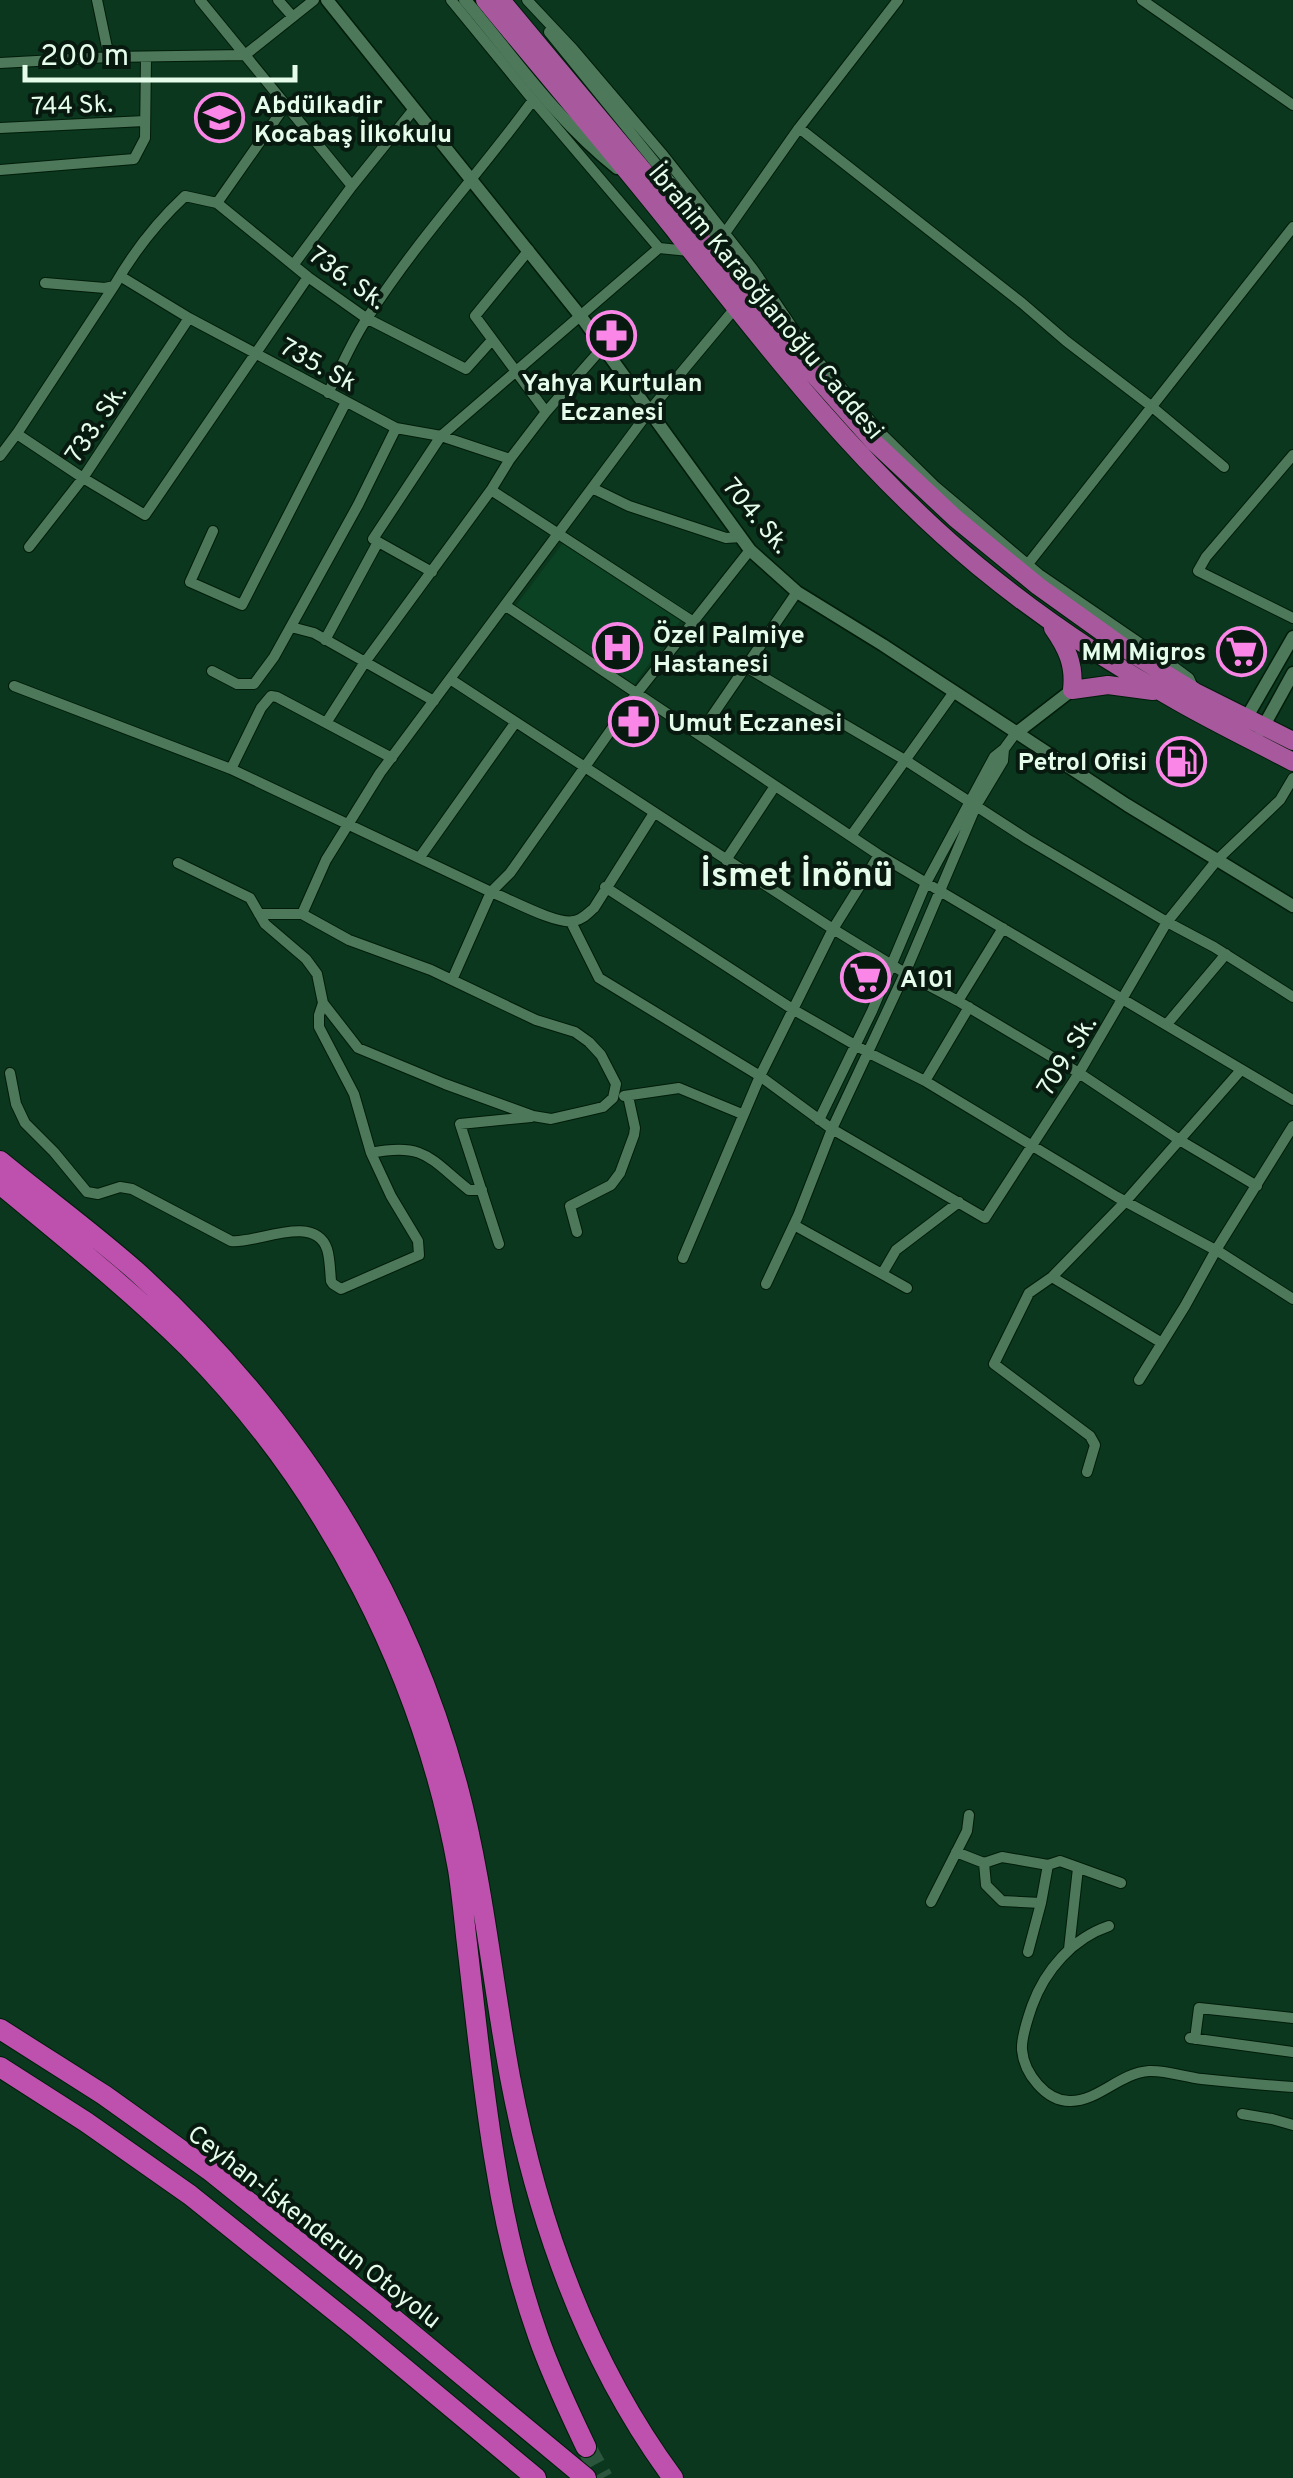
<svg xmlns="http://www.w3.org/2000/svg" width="1293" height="2478" viewBox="0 0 1293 2478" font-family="Overpass,sans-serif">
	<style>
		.built { fill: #0b4223 }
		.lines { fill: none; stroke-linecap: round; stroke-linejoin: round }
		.motorway-tunnel { stroke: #2b553c; stroke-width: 20; stroke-dasharray: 20 10; stroke-linecap: butt }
		.minor-casing { stroke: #001c0a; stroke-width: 12 }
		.tertiary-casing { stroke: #001c0a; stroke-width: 15 }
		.trunk-casing { stroke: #001c0a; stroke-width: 20 }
		.motorway-casing { stroke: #001c0a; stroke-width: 22 }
		.minor { stroke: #4d785a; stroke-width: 10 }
		.tertiary { stroke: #4d785a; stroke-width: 12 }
		.trunk { stroke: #a8599d; stroke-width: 18 }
		.motorway { stroke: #be51ae; stroke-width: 20 }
		.labels { text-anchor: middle; stroke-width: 8; stroke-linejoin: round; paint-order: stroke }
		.street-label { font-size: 25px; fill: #e5fceb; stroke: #081a0f }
		.poi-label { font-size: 25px; font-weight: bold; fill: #e5fceb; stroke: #081a0f; text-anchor: start }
		.district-label { font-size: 35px; font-weight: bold; fill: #e5fceb; stroke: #081a0f }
	</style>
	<rect width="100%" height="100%" fill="#0a371d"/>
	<path class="built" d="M569,535L688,610L633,686L514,608Z"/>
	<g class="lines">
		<path class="motorway-tunnel" d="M586,2447L603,2478"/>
		<defs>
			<path id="minor" d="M97,0L109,57
				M200,0L352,186
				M278,0L293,17
				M451,0L533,100L659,248L689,251
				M527,0L573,49L664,156L753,269L805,346L883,435L935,486L1039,574L1166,661L1189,678L1193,687
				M1142,0L1293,105
				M549,32L714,235L718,237L725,233
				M0,63L109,57L245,55L314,0
				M0,128L145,121
				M799,128L1022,303L1066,341L1151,406L1224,467
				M0,170L134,159L145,138L146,58
				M217,203L285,106
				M725,233L799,128L898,0
				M529,250L475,316L546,412
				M294,264L352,186L414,109
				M120,276L189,318L396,428L441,436L510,459
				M45,283L105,288L114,286C133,253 157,222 185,196L217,203L308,277L366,318L466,369L492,340
				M328,393C341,368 352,340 368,317C416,241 480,173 533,100
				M17,434L83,478L145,515L308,277
				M1293,455L1206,557L1198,571L1293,618
				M0,456L18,432L114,286
				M592,488L629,506L726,538L741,537
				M491,490L692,621
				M213,531L190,582L242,605L346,402
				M29,547L83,478L189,318
				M1028,564L1293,227
				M432,572L373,539L441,436L659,248
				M506,606L879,855L1293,1100
				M291,627L314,633L434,701
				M325,640L378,542
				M746,667L905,760L1027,839L1167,922L1214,947L1293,997
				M212,671L237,684H254L274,657L358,505L396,428
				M450,679L833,929L905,973L958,1001L1079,1073L1181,1141L1257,1186
				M14,686L231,769
				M326,723L365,662L491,490L510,459L546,412L603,347
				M699,735L797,592
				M392,758L277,697L271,696L261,708L231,769L491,892L510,873L637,693L750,550
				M851,836L954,692
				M420,857L515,723
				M726,860L775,786
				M178,863L250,898L265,924L306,959L317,974L323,1003L358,1048L445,1084L533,1116L551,1119L586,1111L603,1107L613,1098L616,1084L601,1055L589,1042L575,1032L536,1020L431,970L349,940L302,914H259
				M605,887L794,1010L869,1053L925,1081L1117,1197L1221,1253L1293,1299
				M302,914L326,860L380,773L650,410L736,307
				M571,922L599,978L760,1076L832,1129L985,1218L1079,1073L1167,922L1217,860L1280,800L1293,778
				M452,980L491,892C510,899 556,925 574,921C582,920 588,913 594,908L654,813
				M958,1001L1003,928
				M323,1003L319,1015V1027L354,1094L371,1153
				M1167,1024L1226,954
				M10,1073L16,1104L25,1123L54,1152L87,1192L98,1194L120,1187L132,1189L231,1241C254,1245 314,1212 327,1249C330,1258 330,1271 331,1281L333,1284L341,1289L419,1255L418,1241L391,1196L371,1153C425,1142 430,1159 469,1190H482
				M925,1081L969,1007
				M624,1096L679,1088L742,1114
				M819,1120L872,1011L926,883L994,757L1004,749L1015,734
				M794,1225L882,1274L896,1250L959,1202
				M577,1232L570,1206L611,1185L620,1173L634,1135L635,1128L628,1096
				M499,1244L460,1124L531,1117
				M683,1258L760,1076L833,929L879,855
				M882,1274L907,1288
				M1052,1277L1162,1343
				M766,1284L798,1216L832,1129L905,973L976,806L1003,761L1004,749
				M1139,1380L1185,1306L1216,1250L1293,1126
				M1087,1472L1095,1445L1090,1436L994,1364L1029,1293L1052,1277L1125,1202L1241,1070
				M956,1852L984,1863L986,1885L1002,1901L1041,1903L1028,1952
				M984,1863L1002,1857L1048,1865L1060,1861L1121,1883
				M931,1902L967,1831L969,1815
				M1041,1903L1048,1865
				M1109,1926C1073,1938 1045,1970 1032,2006C1028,2018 1021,2037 1022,2050C1024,2073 1046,2102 1071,2101C1098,2101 1120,2073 1149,2071C1165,2070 1185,2077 1202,2079C1232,2082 1263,2085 1293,2087
				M1069,1949L1078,1868
				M1190,2038L1293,2052
				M1195,2039L1199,2008L1293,2018
				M1242,2114L1272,2119L1293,2125"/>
			<path id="tertiary" d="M327,0L582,318L750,550L797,592L883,645L1127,805L1293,906
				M465,0C514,58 557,121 617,168
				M1244,722L1293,637
				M1261,731L1293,673
				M1015,734L1072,690"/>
			<path id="trunk" d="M485,0C547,76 612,151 673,228C767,348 860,468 978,566C1040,617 1108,663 1179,702C1216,723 1255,742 1293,762
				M501,0L801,360L875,443L955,518L1038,586L1133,654L1195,692L1293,741
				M1053,628C1067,648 1075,665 1072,690L1108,685L1153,691"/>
			<path id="motorway" d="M0,1161C45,1198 93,1233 137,1272C291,1412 402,1582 457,1784C483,1880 492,1980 510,2077C537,2220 586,2360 673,2478
				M0,1184C64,1237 129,1289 188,1347C327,1488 423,1675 458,1869C462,1894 464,1919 467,1944C476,2019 483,2094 496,2168C505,2225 519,2282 538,2336C551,2374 569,2411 586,2447
				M0,2029L104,2095L209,2170L376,2304L586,2478
				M0,2067L86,2122L190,2195L356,2328L536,2478"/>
		</defs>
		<use href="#minor" class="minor-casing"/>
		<use href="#tertiary" class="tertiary-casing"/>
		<use href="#trunk" class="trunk-casing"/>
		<use href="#motorway" class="motorway-casing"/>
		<use href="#minor" class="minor"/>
		<use href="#tertiary" class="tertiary"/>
		<use href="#trunk" class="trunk"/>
		<use href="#motorway" class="motorway"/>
	</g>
	<defs>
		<symbol id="school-ring" viewBox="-11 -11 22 22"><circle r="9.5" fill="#081a0f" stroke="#fa87e7" stroke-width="1.5"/><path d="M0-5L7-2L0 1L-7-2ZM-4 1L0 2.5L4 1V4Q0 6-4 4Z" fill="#fa87e7"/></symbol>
		<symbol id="pharmacy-ring" viewBox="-11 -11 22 22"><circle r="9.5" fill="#081a0f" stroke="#fa87e7" stroke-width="1.5"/><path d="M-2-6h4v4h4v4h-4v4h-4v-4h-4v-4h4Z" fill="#fa87e7"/></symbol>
		<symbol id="hospital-ring" viewBox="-11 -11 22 22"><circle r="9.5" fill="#081a0f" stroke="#fa87e7" stroke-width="1.5"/><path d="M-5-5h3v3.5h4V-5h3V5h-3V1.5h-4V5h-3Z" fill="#fa87e7"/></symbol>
		<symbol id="supermarket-ring" viewBox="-11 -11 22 22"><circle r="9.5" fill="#081a0f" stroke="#fa87e7" stroke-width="1.5"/><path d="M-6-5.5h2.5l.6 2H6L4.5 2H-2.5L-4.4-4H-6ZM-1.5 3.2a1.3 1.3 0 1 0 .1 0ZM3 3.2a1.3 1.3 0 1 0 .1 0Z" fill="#fa87e7"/></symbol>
		<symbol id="fuel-ring" viewBox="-11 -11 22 22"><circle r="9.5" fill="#081a0f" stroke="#fa87e7" stroke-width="1.5"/><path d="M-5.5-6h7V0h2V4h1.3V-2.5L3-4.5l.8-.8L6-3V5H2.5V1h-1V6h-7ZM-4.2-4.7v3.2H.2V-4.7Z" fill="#fa87e7"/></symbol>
	</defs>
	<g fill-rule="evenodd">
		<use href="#school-ring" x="192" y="90" width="55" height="55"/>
		<use href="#pharmacy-ring" x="584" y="308" width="55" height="55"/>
		<use href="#hospital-ring" x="590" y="620" width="55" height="55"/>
		<use href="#supermarket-ring" x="1214" y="624" width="55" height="55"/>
		<use href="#pharmacy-ring" x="606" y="694" width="55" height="55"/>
		<use href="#fuel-ring" x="1154" y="734" width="55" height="55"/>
		<use href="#supermarket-ring" x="838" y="950" width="55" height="55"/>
	</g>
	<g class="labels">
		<g class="street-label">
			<text transform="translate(72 104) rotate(-2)" y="9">744 Sk.</text>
			<text transform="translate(348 277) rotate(36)" y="9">736. Sk.</text>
			<text transform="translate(767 301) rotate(50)" y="9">İbrahim Karaoğlanoğlu Caddesi</text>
			<text transform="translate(319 364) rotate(29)" y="9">735. Sk</text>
			<text transform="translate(95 423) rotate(-56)" y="9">733. Sk.</text>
			<text transform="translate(757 515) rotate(50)" y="9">704. Sk.</text>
			<text transform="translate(1066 1055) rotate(-58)" y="9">709. Sk.</text>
			<text transform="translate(315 2226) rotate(38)" y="9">Ceyhan-İskenderun Otoyolu</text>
		</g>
		<g class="poi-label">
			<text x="254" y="113">Abdülkadir<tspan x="254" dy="29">Kocabaş İlkokulu</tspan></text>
			<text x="612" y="391" text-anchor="middle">Yahya Kurtulan<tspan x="612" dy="29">Eczanesi</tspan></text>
			<text x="653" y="643">Özel Palmiye<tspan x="653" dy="29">Hastanesi</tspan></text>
			<text x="1206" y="660" text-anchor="end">MM Migros</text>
			<text x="668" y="731">Umut Eczanesi</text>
			<text x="1147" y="770" text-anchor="end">Petrol Ofisi</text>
			<text x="900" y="987">A101</text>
		</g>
		<g class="district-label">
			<text x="797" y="886">İsmet İnönü</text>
		</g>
	</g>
	<path d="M25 65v15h270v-15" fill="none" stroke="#e5fceb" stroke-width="5"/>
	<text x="40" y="65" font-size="30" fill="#e5fceb" stroke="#081a0f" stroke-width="8" paint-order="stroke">200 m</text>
</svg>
